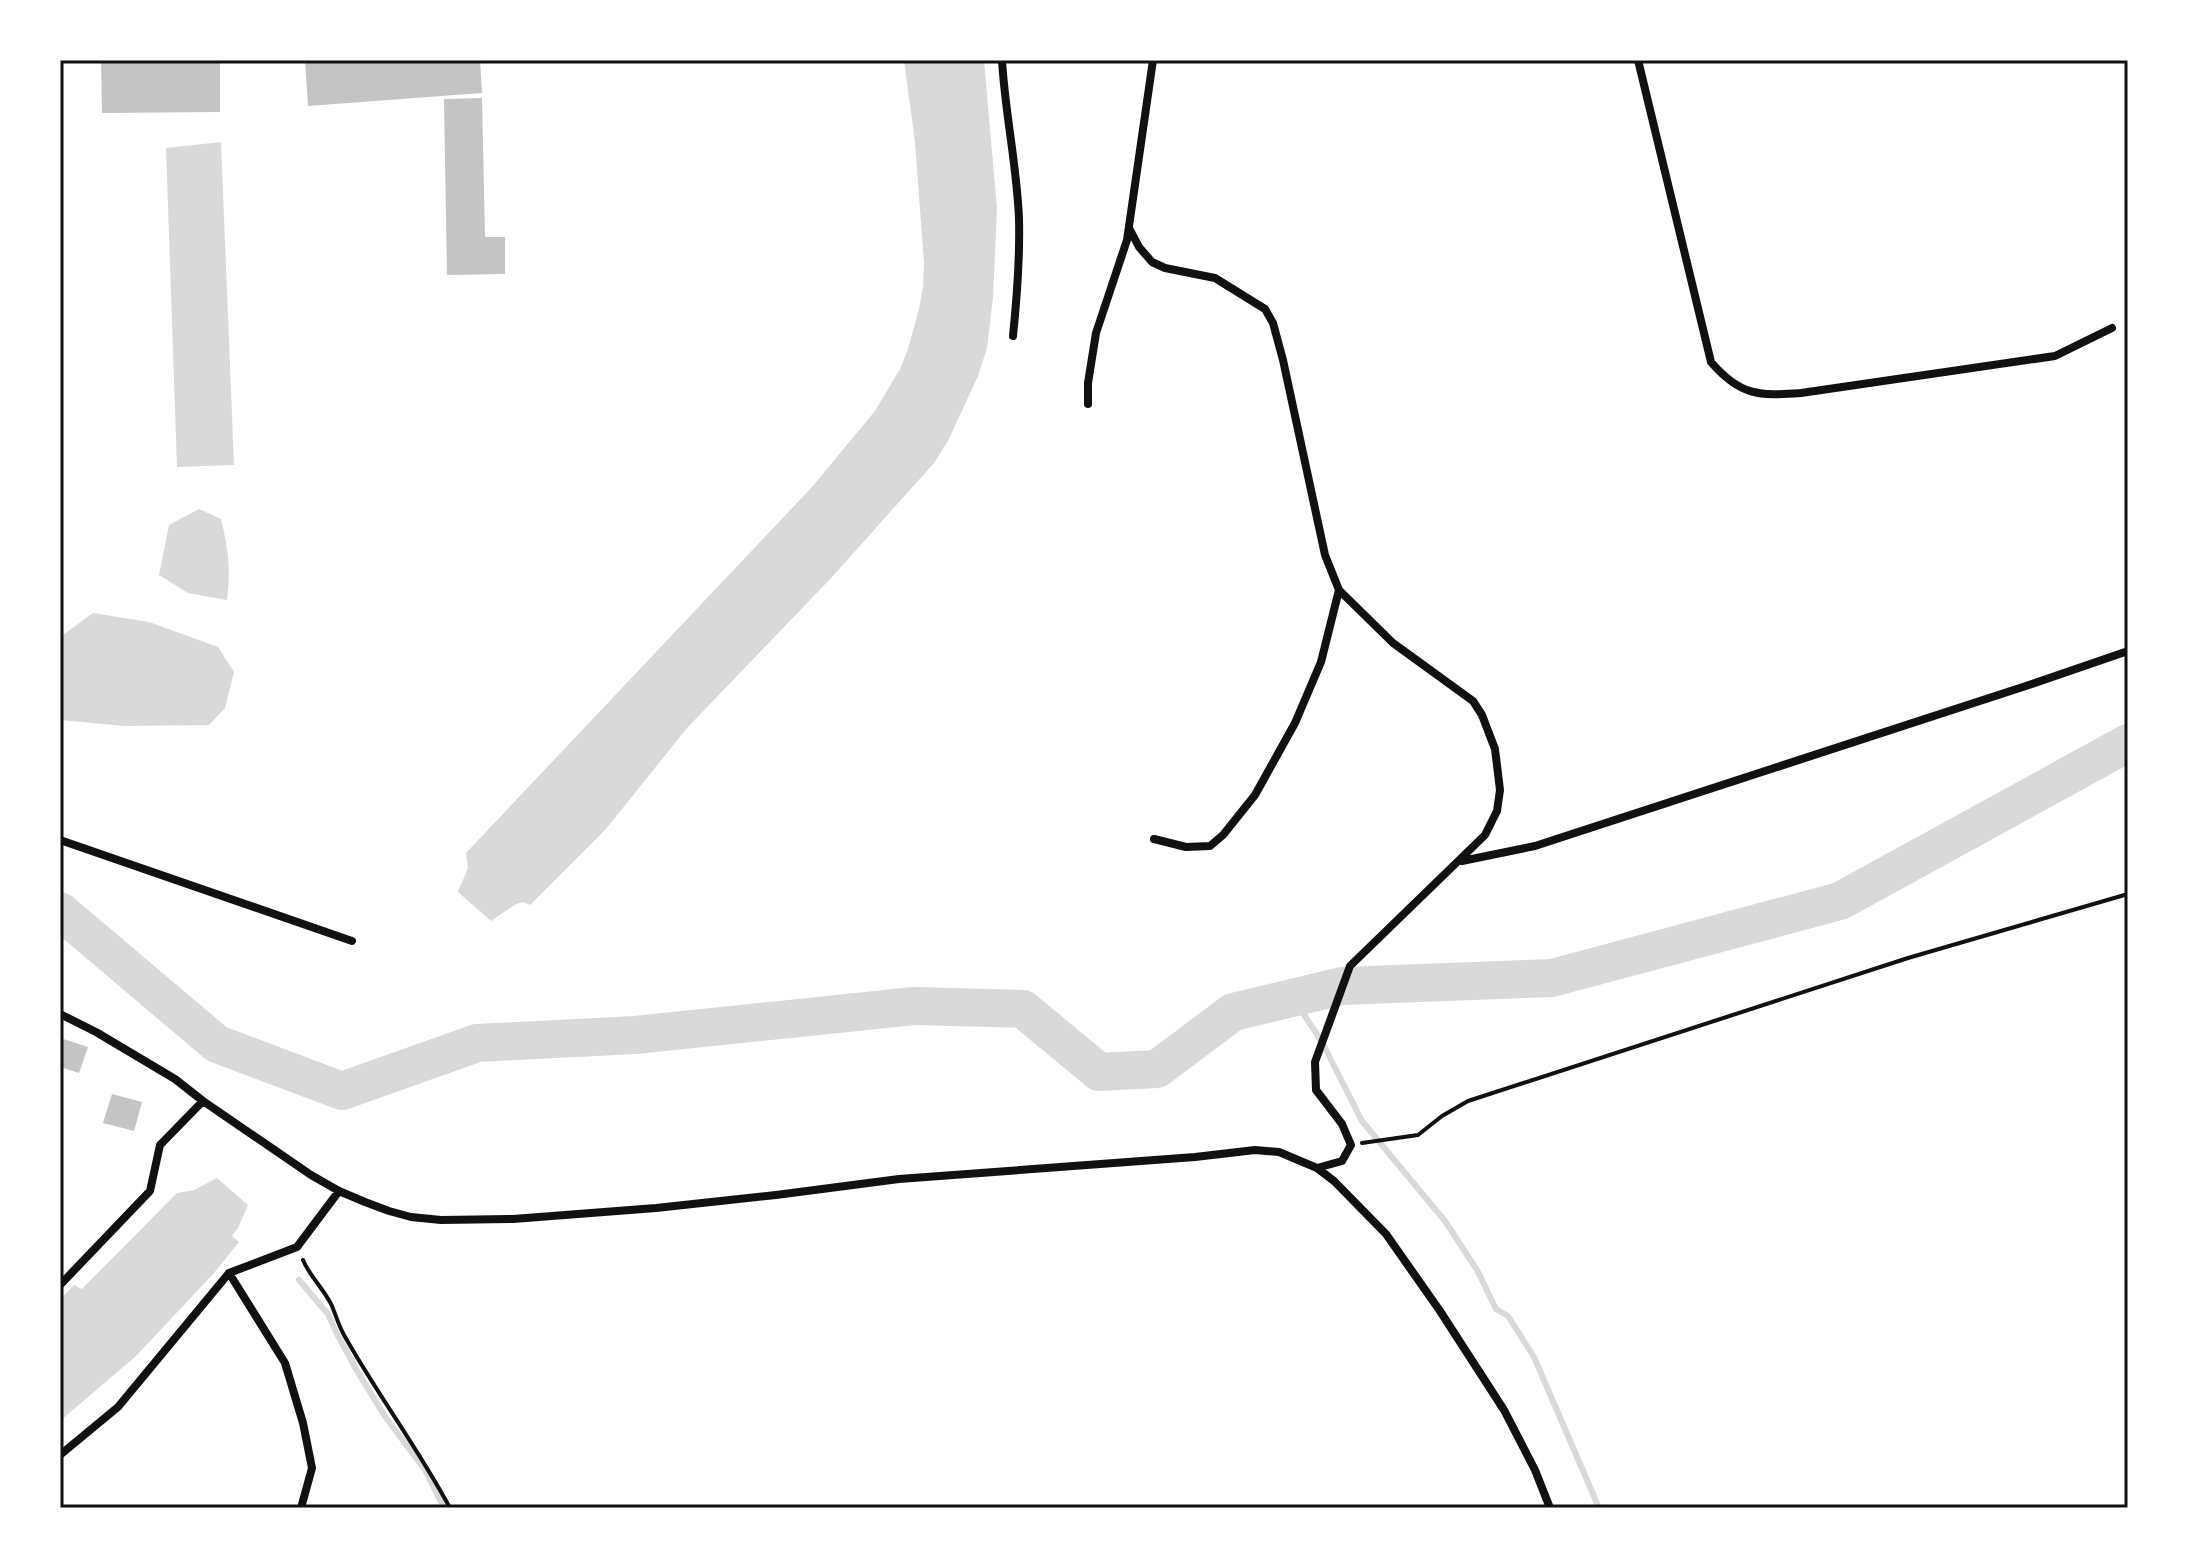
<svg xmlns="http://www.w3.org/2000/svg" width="2188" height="1568" viewBox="0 0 2188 1568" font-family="Lora,serif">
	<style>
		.water { fill: #d9d9d9 }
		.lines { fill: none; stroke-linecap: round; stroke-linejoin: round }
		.stream { stroke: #d9d9d9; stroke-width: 6 }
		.river { stroke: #d9d9d9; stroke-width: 38 }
		.building { fill: #c4c4c4 }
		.path { stroke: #111; stroke-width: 4 }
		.minor { stroke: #111; stroke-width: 8 }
		.neatline { fill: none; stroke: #111; stroke-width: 3 }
	</style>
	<rect width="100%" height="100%" fill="#fff"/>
	<path class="water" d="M904,60H984L997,209L993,297L987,348L978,376L948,441L934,463L832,577L687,728L606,829L530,905L523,902L516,904L491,921L458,892L468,868L466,853L812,487L875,411L900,369L908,349L919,309L923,287L924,264L915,142Z
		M221,142L234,465L177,467L166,148Z
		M199,509L221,519C228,548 231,570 227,600L188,593L159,575L169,525Z
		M93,613L149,622L218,647L234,672L225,708L209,725L125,726L60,720V637Z
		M217,1178L248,1205L238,1228L232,1236L239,1242L214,1273L136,1356L60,1421V1300L74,1285L82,1289L177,1193L194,1190Z"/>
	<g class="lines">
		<path class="stream" d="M1293,998L1322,1042L1362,1121L1445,1221L1477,1270L1496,1309L1508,1316L1534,1357L1599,1508
			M299,1280L328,1314L337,1334L356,1369L384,1415L425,1470L444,1508"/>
		<path class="river" d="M60,911L217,1044L342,1091L477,1043L635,1035L914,1006L1023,1009L1099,1072L1157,1069L1233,1012L1342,986L1552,978L1840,901L2128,743"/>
	</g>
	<path class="building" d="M101,60H220V112L102,113Z
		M305,60H480L482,93L308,106Z
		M482,98L485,237H505V274L447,275L444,99Z
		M60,1038L88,1047L79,1073L60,1067Z
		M112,1094L142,1102L134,1131L103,1123Z"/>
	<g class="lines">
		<path class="path" d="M1362,1143L1418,1135L1442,1116L1468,1101L1908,958L2128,894
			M303,1260C310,1277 324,1289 332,1306C336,1316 339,1326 344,1335C377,1394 418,1448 450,1508"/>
		<path class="minor" d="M1002,60C1005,113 1017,166 1019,219C1020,258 1017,297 1013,336
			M1638,60L1711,362C1740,396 1759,396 1801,393L2055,356L2112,328
			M1129,228L1139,247L1152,262L1165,268L1215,278L1265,309L1273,323L1283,360L1325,555L1339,590L1321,662L1295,723L1255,795L1223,835L1210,846L1186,847L1154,839
			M1088,404V383L1096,333L1127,240L1153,60
			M60,840L352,941
			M1462,861L1535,846L2032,684L2128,651
			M60,1014L96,1032L175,1079L203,1101L311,1175L339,1191L365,1202L389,1211L411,1217L441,1220L513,1219L656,1208L776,1195L899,1179L1195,1157L1255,1150L1279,1152L1317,1168L1334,1181L1386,1234L1440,1311L1504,1410L1535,1470L1550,1508
			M1317,1168L1342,1161L1351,1145L1342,1124L1316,1090L1315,1062L1350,966L1485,835L1497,811L1500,790L1495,749L1482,715L1473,701L1393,643L1339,590
			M229,1273L285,1363L303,1423L312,1468L301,1508
			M60,1285L150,1191L160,1145L203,1101
			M60,1455L118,1407L229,1273L297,1247L339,1191"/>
	</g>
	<rect width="2188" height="1568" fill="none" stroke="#ffffff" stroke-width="124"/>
	<rect x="62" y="62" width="2064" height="1444" class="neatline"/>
</svg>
